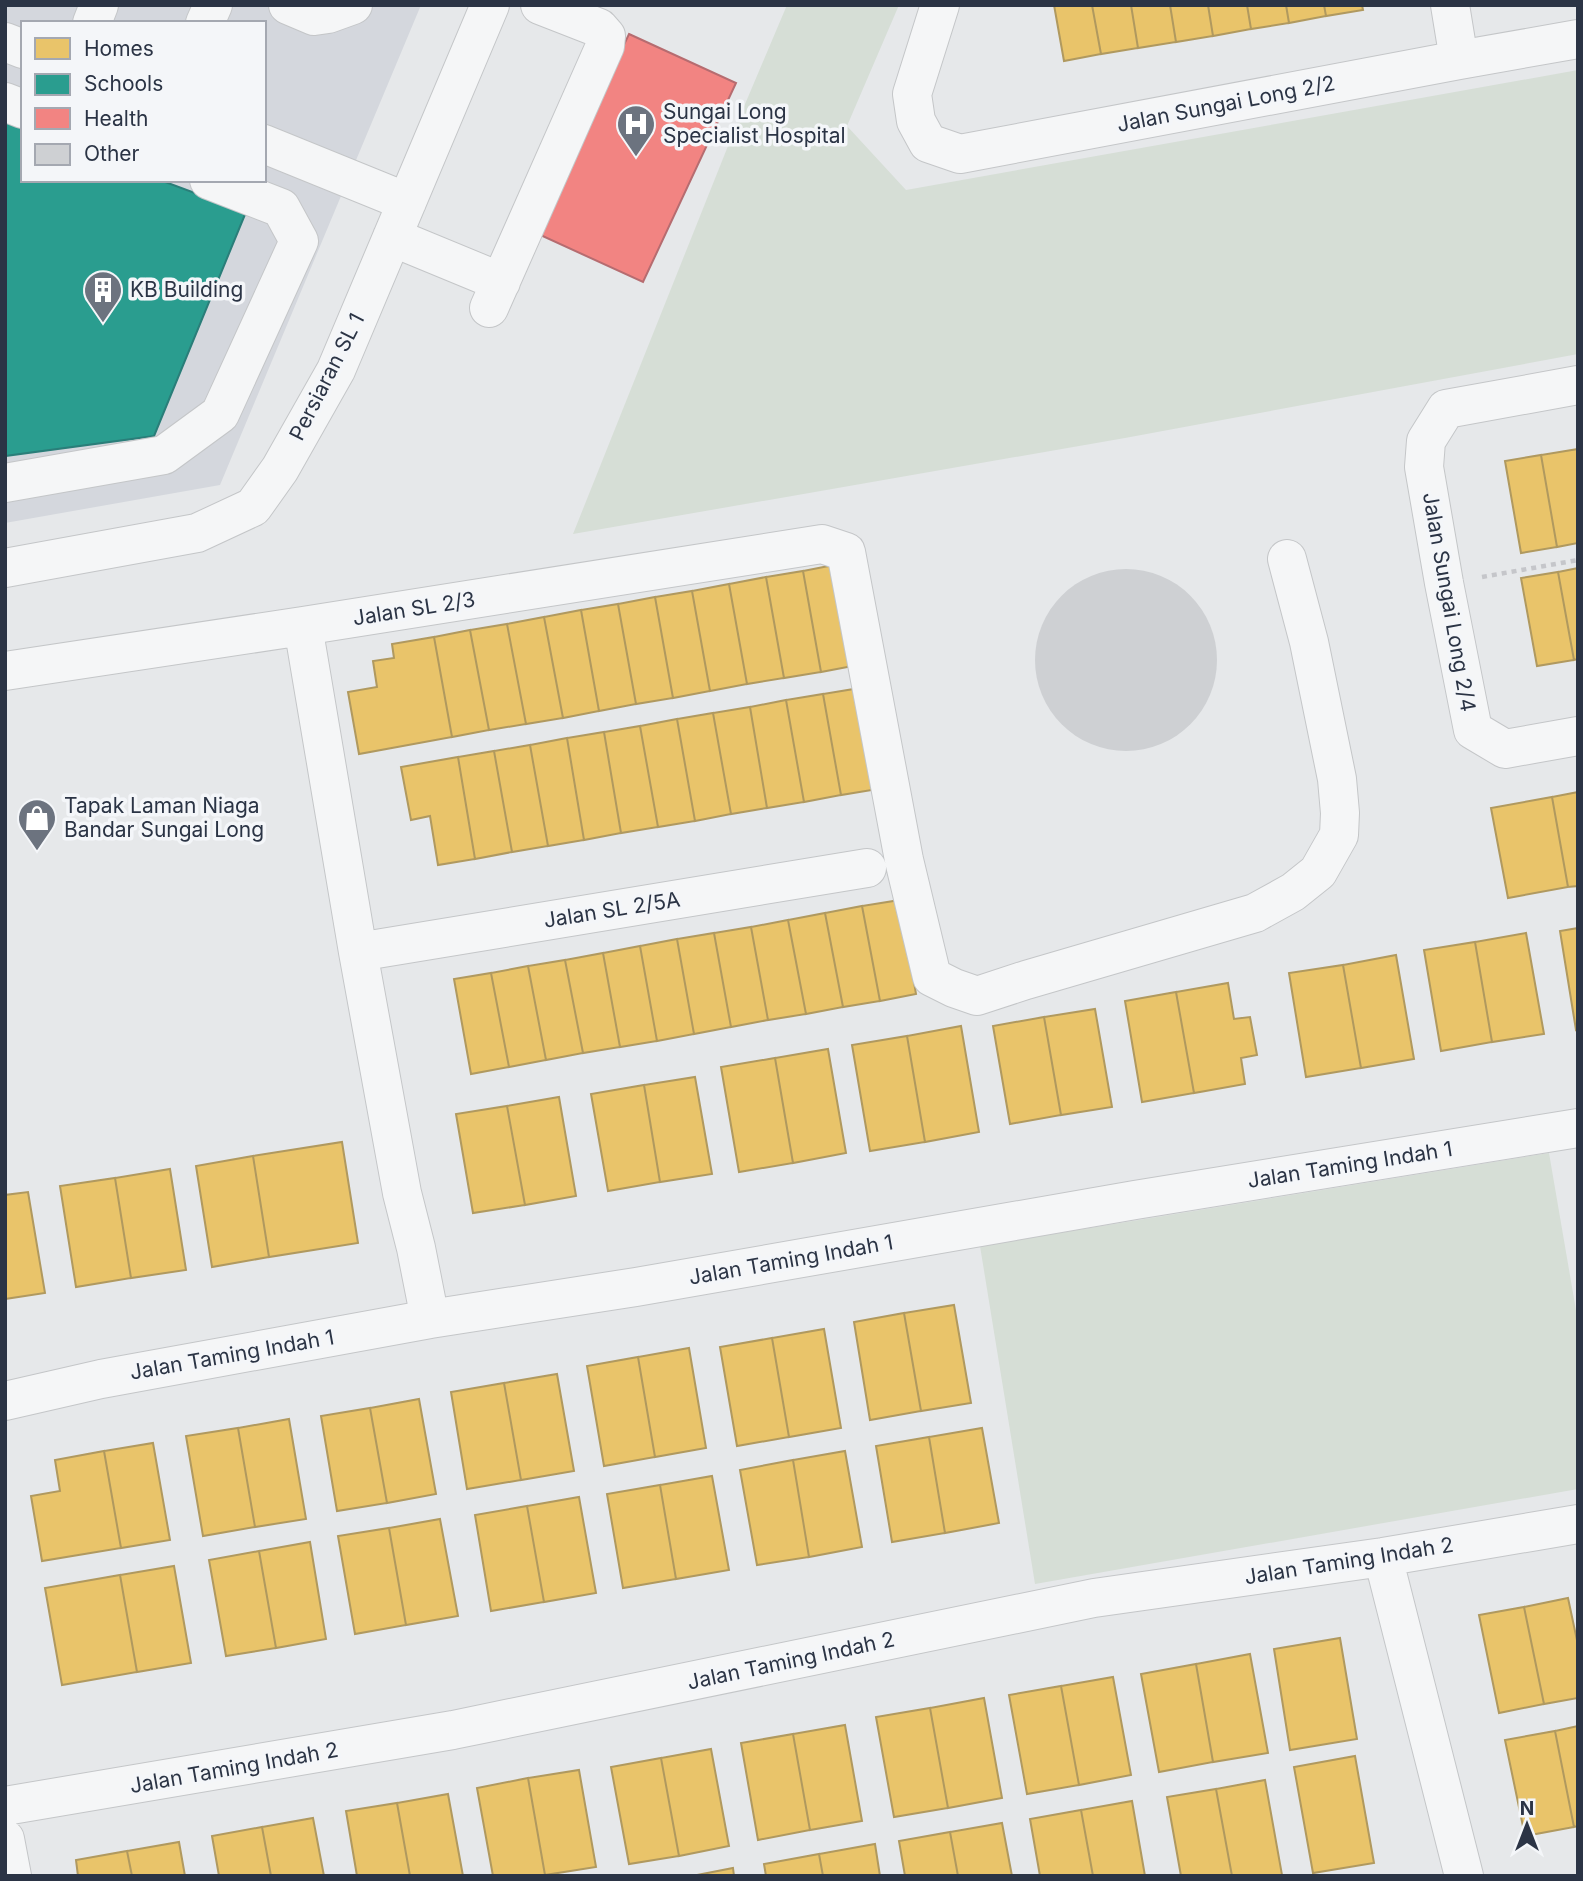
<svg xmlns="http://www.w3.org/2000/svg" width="1583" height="1881" viewBox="0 0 1583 1881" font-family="Inter,sans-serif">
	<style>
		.built { fill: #d4d7dd; fill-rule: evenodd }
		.green { fill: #d6ded6 }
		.homes { fill: #e9c46a; stroke: #b0995f; stroke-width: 2 }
		.schools { fill: #2a9d8f; stroke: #2a7e79; stroke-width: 2 }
		.health { fill: #f28482; stroke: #b66c70; stroke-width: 2 }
		.building { fill: #ced0d3 }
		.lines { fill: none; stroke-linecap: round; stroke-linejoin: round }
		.minor-casing { stroke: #c4c6c8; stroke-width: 40 }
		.path { stroke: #c5c6ca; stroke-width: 4.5; stroke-dasharray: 5 5; stroke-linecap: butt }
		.minor { stroke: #f5f6f7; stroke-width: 38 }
		.labels { text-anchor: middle; stroke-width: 7; stroke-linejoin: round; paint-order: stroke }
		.street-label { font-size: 21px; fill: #2b3445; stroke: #f4f6f9 }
		.poi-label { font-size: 21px; fill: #2b3445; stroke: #f4f6f9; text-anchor: start }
	</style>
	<rect width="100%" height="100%" fill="#e6e8ea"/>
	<path class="built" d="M5,5H421L220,485L5,523ZM23,23H264V180H23Z"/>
	<path class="green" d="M787,5H899L847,126L906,190L1578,70V354L1125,438L573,534L740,116Z
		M1549,1153L1578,1322V1489L1035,1584L980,1246Z"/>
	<path class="homes" d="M1054,5H1092L1101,54L1064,61Z
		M1092,5H1131L1138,48L1101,54Z
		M1131,5H1170L1176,42L1138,48Z
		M1170,5H1208L1213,36L1176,42Z
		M1208,5H1247L1251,29L1213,36Z
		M1247,5H1286L1289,23L1251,29Z
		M1286,5H1324L1326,16L1289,23Z
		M1324,5H1362L1363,10L1326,16Z
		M1578,449V543L1557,547L1541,455Z
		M1541,455L1557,547L1521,553L1505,461Z
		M839,564L858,665L821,672L803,571Z
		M1578,568V659L1574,660L1558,572Z
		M803,571L821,672L784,678L766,577Z
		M1558,572L1574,660L1537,666L1521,578Z
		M766,577L784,678L747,684L729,584Z
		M729,584L747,684L710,691L692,591Z
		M692,591L710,691L673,698L655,597Z
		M655,597L673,698L636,704L618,604Z
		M618,604L636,704L599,711L581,610Z
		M581,610L599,711L563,718L544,617Z
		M544,617L563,718L526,724L507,624Z
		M507,624L526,724L489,730L470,630Z
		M470,630L489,730L452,737L434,637Z
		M434,637L452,737L359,754L348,692L377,687L373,661L394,658L392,644Z
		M860,688L878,789L841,795L823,694Z
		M823,694L841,795L804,802L786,700Z
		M786,700L804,802L767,808L750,707Z
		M750,707L767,808L731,814L713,713Z
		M713,713L731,814L695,821L677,719Z
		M677,719L695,821L658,827L640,726Z
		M640,726L658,827L621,833L604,732Z
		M604,732L621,833L584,840L567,738Z
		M567,738L584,840L548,846L530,745Z
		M530,745L548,846L512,852L494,751Z
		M494,751L512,852L475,859L458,757Z
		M458,757L475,859L438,865L430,816L411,820L401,767Z
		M1578,792V886L1568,887L1552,797Z
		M1552,797L1568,887L1508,898L1491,808Z
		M900,900L916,994L880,1001L862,906Z
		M862,906L880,1001L843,1007L825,913Z
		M825,913L843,1007L806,1014L788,920Z
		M788,920L806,1014L768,1020L751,927Z
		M751,927L768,1020L731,1027L714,933Z
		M1578,928V1029L1576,1030L1560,931Z
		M714,933L731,1027L694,1034L677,939Z
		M1526,933L1544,1034L1492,1042L1475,942Z
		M677,939L694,1034L657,1041L640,946Z
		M1475,942L1492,1042L1441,1051L1424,950Z
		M640,946L657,1041L620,1047L603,953Z
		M603,953L620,1047L583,1053L565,960Z
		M1396,955L1414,1059L1361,1068L1343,965Z
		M565,960L583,1053L546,1060L528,966Z
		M1343,965L1361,1068L1306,1077L1289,973Z
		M528,966L546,1060L509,1067L491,973Z
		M491,973L509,1067L471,1074L454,979Z
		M1228,983L1234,1019L1250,1017L1257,1055L1241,1058L1245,1084L1194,1093L1176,992Z
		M1176,992L1194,1093L1142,1102L1125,1001Z
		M1095,1009L1112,1107L1061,1115L1044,1017Z
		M1044,1017L1061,1115L1010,1124L993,1026Z
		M961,1026L979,1132L925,1142L907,1036Z
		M907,1036L925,1142L870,1151L852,1045Z
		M828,1049L846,1153L793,1163L775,1058Z
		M775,1058L793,1163L739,1172L721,1067Z
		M695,1077L712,1174L660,1182L644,1085Z
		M644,1085L660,1182L608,1191L591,1094Z
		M559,1097L576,1196L525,1205L507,1106Z
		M507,1106L525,1205L473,1213L456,1114Z
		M342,1142L358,1243L269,1257L253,1156Z
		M253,1156L269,1257L212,1267L196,1166Z
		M170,1169L186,1270L131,1278L115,1178Z
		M115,1178L131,1278L76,1287L60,1186Z
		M28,1192L45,1293L5,1299V1195Z
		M954,1305L971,1403L921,1411L904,1313Z
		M904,1313L921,1411L870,1420L854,1322Z
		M824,1329L841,1428L789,1437L772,1338Z
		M772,1338L789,1437L737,1446L720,1347Z
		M689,1348L706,1448L655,1457L638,1357Z
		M638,1357L655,1457L604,1466L587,1366Z
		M557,1374L574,1471L521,1480L504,1383Z
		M504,1383L521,1480L467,1489L451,1392Z
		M419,1399L436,1494L387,1503L370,1408Z
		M370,1408L387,1503L337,1511L321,1416Z
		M289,1419L306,1519L255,1527L238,1428Z
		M238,1428L255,1527L203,1536L186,1436Z
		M982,1428L999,1523L945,1533L929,1437Z
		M929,1437L945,1533L892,1542L876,1446Z
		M153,1443L170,1540L121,1548L104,1451Z
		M104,1451L121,1548L42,1561L31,1496L60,1491L55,1460Z
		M845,1451L862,1547L809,1557L793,1460Z
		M793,1460L809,1557L757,1565L740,1470Z
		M712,1476L729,1570L676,1579L660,1485Z
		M660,1485L676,1579L623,1588L607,1494Z
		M579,1497L596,1593L544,1602L527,1506Z
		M527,1506L544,1602L491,1611L475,1515Z
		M440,1519L458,1616L406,1625L389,1528Z
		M389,1528L406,1625L355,1634L338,1536Z
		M310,1542L326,1639L276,1648L259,1551Z
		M259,1551L276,1648L226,1656L209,1560Z
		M174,1566L191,1663L137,1672L120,1575Z
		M120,1575L137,1672L62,1685L45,1588Z
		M1568,1598L1578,1645V1698L1544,1704L1524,1607Z
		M1524,1607L1544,1704L1499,1713L1479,1615Z
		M1340,1638L1357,1739L1290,1750L1274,1649Z
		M1250,1654L1268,1753L1213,1762L1196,1664Z
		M1196,1664L1213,1762L1159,1772L1141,1674Z
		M1113,1677L1131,1775L1079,1785L1061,1686Z
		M1061,1686L1079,1785L1027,1794L1009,1695Z
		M984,1698L1002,1798L948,1808L930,1708Z
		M930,1708L948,1808L894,1817L876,1717Z
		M845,1725L862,1821L810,1830L793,1734Z
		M1578,1726V1826L1574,1827L1555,1731Z
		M1555,1731L1574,1827L1525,1836L1505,1740Z
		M793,1734L810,1830L758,1840L741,1743Z
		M711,1749L729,1846L679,1856L661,1758Z
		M1355,1756L1374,1863L1313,1873L1294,1767Z
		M661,1758L679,1856L629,1864L611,1767Z
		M579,1770L596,1867L545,1875L528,1778Z
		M528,1778L545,1875L493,1876L477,1788Z
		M1265,1780L1282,1875L1232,1876L1216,1789Z
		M1216,1789L1232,1876H1181L1167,1797Z
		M448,1794L463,1876H410L397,1803Z
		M1132,1801L1145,1876H1093L1081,1810Z
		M397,1803L410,1876H357L346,1811Z
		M1081,1810L1093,1876H1040L1030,1819Z
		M313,1818L324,1876H271L262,1827Z
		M1002,1823L1012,1876H958L950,1832Z
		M262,1827L271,1876H219L212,1836Z
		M950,1832L958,1876H905L899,1841Z
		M179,1842L185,1876H132L127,1851Z
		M875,1844L880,1876H823L819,1854Z
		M127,1851L132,1876H78L76,1860Z
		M819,1854L823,1876H766L764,1864Z
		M733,1868L734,1876H692Z"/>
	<path class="schools" d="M5,122L23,129V180H160L246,212L154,436L5,456Z"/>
	<path class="health" d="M629,34L736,83L643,282L536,233Z"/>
	<path class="building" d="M1035 660a91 91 0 1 1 182 0a91 91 0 1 1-182 0Z"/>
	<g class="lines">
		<defs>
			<path id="minor" d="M288,5L314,16L328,14L353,5
				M940,5L912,94L916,121L928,143L960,154L1459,60L1578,39
				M1450,5L1459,60
				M92,23L99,5
				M205,23L213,5
				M5,42L23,49
				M5,102L23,109
				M264,144L407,202
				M392,237L501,282
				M489,308L605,46L606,36L599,28L540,5
				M1578,385L1446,409L1426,441L1424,467L1444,583L1473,730L1505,749L1578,736
				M5,483L164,455L220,414L299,241L281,208L209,180
				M5,568L197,533L253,507L280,469L336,370L490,5
				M303,626L358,952L402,1193L416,1248L430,1319
				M5,671L303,626L822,544L846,552L904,860L932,977L954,988L977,996L1026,980L1255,913L1293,892L1318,872L1339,835L1340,813L1337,779L1309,642L1287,559
				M358,952L867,868
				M5,1401L101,1379L430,1319L636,1287L1135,1200L1578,1128
				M1383,1557L1464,1876
				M5,1806L453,1730L1094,1598L1383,1557L1578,1524
				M5,1839L12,1876"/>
		</defs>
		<use href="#minor" class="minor-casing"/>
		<path class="path" d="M1482,577L1578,560"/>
		<use href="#minor" class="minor"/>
	</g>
	<defs>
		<symbol id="hospital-pin" viewBox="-11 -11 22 30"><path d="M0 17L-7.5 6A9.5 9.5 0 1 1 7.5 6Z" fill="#6c737f" stroke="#f4f6f9"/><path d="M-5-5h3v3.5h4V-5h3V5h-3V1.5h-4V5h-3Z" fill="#fff"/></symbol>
		<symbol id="building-pin" viewBox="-11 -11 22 30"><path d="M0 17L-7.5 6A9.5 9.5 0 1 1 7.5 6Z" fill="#6c737f" stroke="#f4f6f9"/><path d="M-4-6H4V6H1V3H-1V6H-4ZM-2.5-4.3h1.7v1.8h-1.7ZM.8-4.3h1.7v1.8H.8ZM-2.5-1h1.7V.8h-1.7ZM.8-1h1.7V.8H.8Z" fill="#fff"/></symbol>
		<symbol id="shop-pin" viewBox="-11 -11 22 30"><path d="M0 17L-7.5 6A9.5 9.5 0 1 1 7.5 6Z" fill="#6c737f" stroke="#f4f6f9"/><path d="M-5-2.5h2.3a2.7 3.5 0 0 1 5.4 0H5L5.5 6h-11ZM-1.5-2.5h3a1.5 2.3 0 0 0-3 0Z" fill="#fff"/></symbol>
	</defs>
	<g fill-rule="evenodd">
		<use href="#hospital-pin" x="614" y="102" width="44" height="60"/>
		<use href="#building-pin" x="81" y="268" width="44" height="60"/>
		<use href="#shop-pin" x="15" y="796" width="44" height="60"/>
	</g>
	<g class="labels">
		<g class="street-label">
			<text transform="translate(1226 104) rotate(-11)" y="7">Jalan Sungai Long 2/2</text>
			<text transform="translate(327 377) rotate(-63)" y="7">Persiaran SL 1</text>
			<text transform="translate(1449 602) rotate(80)" y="7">Jalan Sungai Long 2/4</text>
			<text transform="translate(414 609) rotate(-9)" y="7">Jalan SL 2/3</text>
			<text transform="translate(612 910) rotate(-9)" y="7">Jalan SL 2/5A</text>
			<text transform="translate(1350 1165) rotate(-9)" y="7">Jalan Taming Indah 1</text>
			<text transform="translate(791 1260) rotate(-10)" y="7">Jalan Taming Indah 1</text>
			<text transform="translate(232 1355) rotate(-10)" y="7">Jalan Taming Indah 1</text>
			<text transform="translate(1349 1561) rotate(-9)" y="7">Jalan Taming Indah 2</text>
			<text transform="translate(791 1661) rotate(-12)" y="7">Jalan Taming Indah 2</text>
			<text transform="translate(234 1768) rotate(-10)" y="7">Jalan Taming Indah 2</text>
		</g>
		<g class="poi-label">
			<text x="663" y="119">Sungai Long<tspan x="663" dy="24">Specialist Hospital</tspan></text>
			<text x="130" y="297">KB Building</text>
			<text x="64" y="813">Tapak Laman Niaga<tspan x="64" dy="24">Bandar Sungai Long</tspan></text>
		</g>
	</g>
	<rect width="1583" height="1881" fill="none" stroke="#2b3445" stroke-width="14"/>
	<rect x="21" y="21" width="245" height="161" fill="#f4f6f9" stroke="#a4a8b1" stroke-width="2"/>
	<rect x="35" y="38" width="35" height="21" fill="#e9c46a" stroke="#a4a8b1" stroke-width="2"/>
	<text x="84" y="56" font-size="21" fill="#2b3445">Homes</text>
	<rect x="35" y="74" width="35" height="21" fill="#2a9d8f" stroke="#a4a8b1" stroke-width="2"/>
	<text x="84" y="91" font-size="21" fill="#2b3445">Schools</text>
	<rect x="35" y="108" width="35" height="21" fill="#f28482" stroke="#a4a8b1" stroke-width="2"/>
	<text x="84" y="126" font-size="21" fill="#2b3445">Health</text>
	<rect x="35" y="144" width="35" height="21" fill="#ced0d3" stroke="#a4a8b1" stroke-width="2"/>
	<text x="84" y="161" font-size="21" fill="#2b3445">Other</text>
	<g transform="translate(1527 1825)" stroke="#f4f6f9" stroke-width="5" paint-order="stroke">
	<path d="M0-5L12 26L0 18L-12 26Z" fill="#2b3445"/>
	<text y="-10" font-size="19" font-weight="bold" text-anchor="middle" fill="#2b3445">N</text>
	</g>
</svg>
